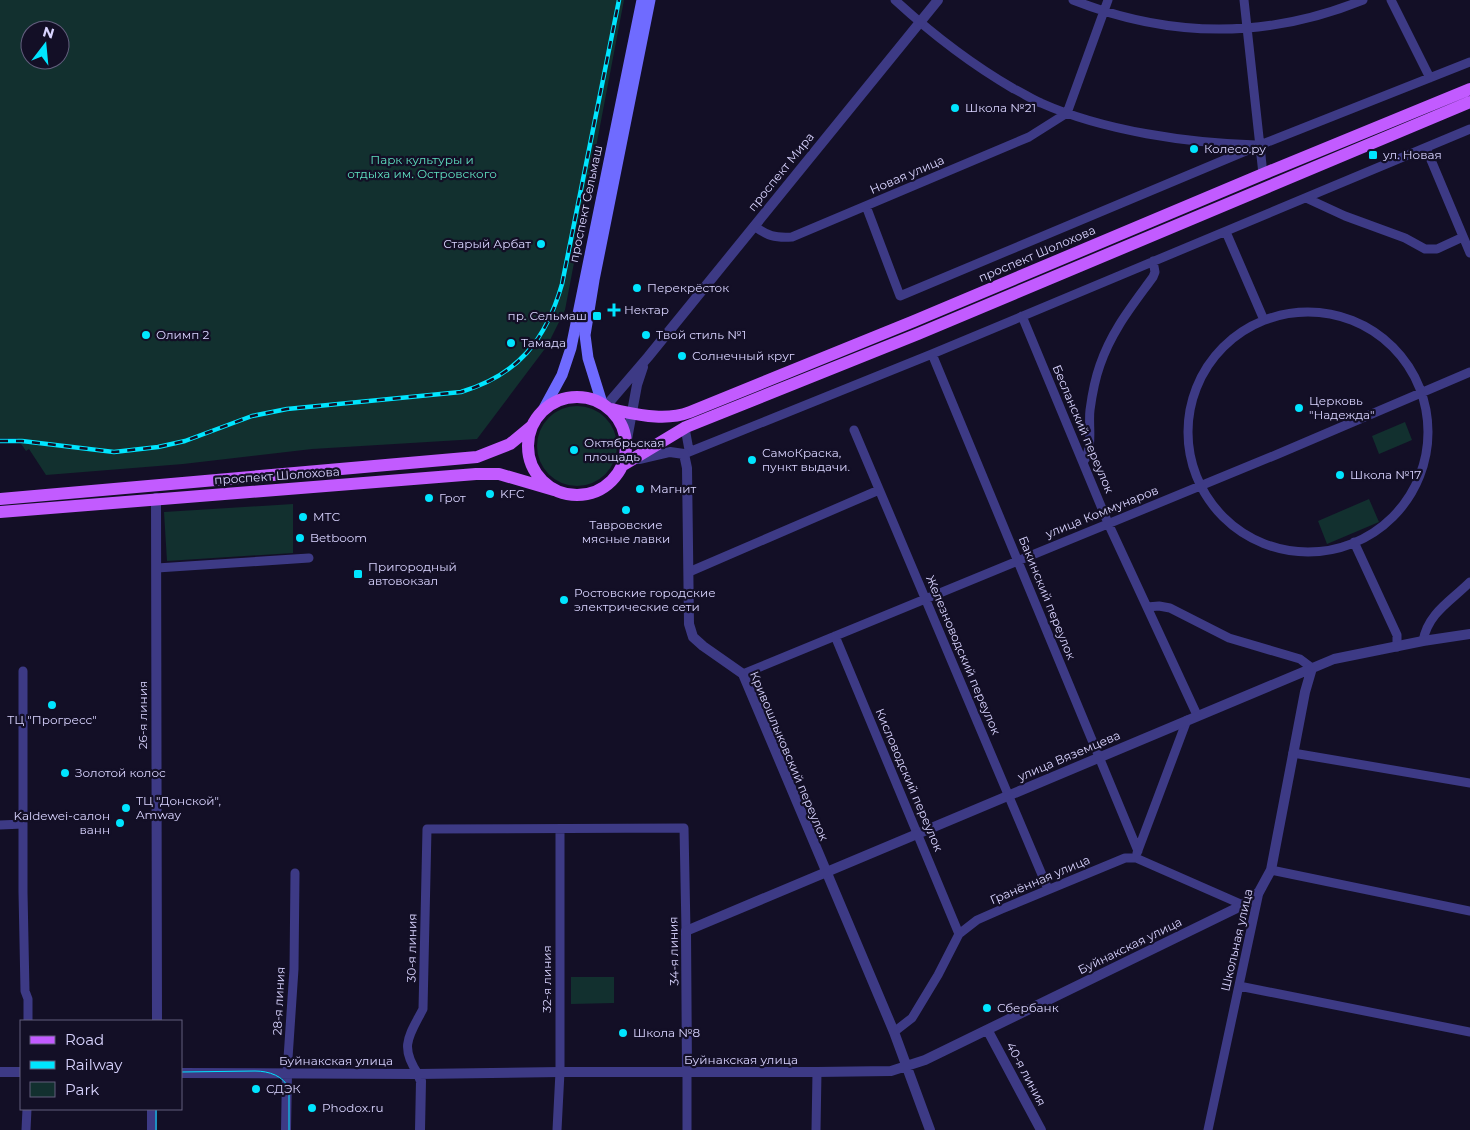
<svg xmlns="http://www.w3.org/2000/svg" width="1470" height="1130" viewBox="0 0 1470 1130" font-family="Montserrat,sans-serif">
	<style>
		.green { fill: #12302f; fill-rule: evenodd }
		.lines { fill: none; stroke-linecap: round; stroke-linejoin: round }
		.minor { stroke: #3d3a85; stroke-width: 9 }
		.tertiary { stroke: #3d3a85; stroke-width: 10 }
		.secondary { stroke: #6f6bff; stroke-width: 11 }
		.primary { stroke: #c25bff; stroke-width: 12 }
		.tram { stroke: #00e5ff; stroke-width: 1 }
		.rail-casing { stroke: #00e5ff; stroke-width: 4.5 }
		.rail { stroke: #130f26; stroke-width: 2.5; stroke-dasharray: 8; stroke-linecap: butt }
		.poi-dot { fill: #00e5ff; stroke: #130f26; stroke-width: 2 }
		.labels { text-anchor: middle; stroke-width: 4.5; stroke-linejoin: round; paint-order: stroke }
		.poi-label { font-size: 12px; fill: #d9d4ff; stroke: #130f26; text-anchor: start }
		.park-label { font-size: 12px; fill: #5fe0c0; stroke: #130f26 }
		.street-label { font-size: 12px; fill: #d9d4ff; stroke: #130f26 }
	</style>
	<rect width="100%" height="100%" fill="#130f26"/>
	<path class="green" d="M0,0H624L565,310L547,346L477,439L312,449L183,464L46,475L29,449L26,451L17,438H0ZM30,30H60V60H30Z
		M537 446a40 40 0 1 1 80 0a40 40 0 1 1-80 0Z
		M1405,422L1412,440L1379,454L1372,436Z
		M1369,499L1379,522L1327,544L1318,521Z
		M293,504V553L167,561L164,512Z
		M571,977H614V1003L571,1004Z"/>
	<g class="lines">
		<path class="minor" d="M895,0C932,34 971,64 1014,89C1023,93 1031,99 1041,103C1104,131 1188,143 1256,145
			M1073,0C1169,38 1267,39 1363,0
			M1244,0L1263,174
			M1391,0L1430,78
			M1426,148L1470,253
			M1306,198L1345,216L1405,238L1425,249H1437L1463,237
			M866,206L900,296L1260,145L1470,62
			M754,226C768,236 774,238 792,237L1029,137L1067,113L1108,0
			M1226,232L1264,320
			M1188 432a120 120 0 1 1 240 0a120 120 0 1 1-240 0Z
			M1022,316L1108,523L1197,715
			M932,354L1138,851
			M685,428L689,450
			M854,430L1048,889
			M684,454L932,354L1470,129
			M1083,462C1094,449 1088,426 1090,410C1092,395 1095,379 1100,365C1112,330 1132,306 1153,277L1155,272L1153,261
			M1354,542L1397,635V647
			M157,568L309,558
			M689,572L879,490
			M1147,607L1159,606L1170,608L1229,638L1300,659L1312,668
			M835,636L959,934
			M1423,641C1428,613 1451,601 1470,582
			M23,671V892L25,991L28,999V1021
			M743,674L1278,454L1470,372
			M1293,753L1470,783
			M0,825L23,824
			M1137,853L1187,720
			M1271,870L1470,911
			M1239,986L1470,1032
			M894,1032L912,1018L938,975L959,934L977,920L1002,909L1125,858H1136L1243,905
			M287,1073L294,969L295,873
			M418,1074C399,1046 409,1036 423,1009L427,829L684,828L686,931
			M26,1130L27,1109
			M557,1130L560,1072V829
			M687,1130V1072
			M816,1130L817,1072
			M1208,1130L1259,892"/>
		<path class="tertiary" d="M606,406L648,357L938,0
			M627,439L637,385L643,367
			M636,459H640L670,452L684,454L687,468L689,624L693,637L703,646L743,674L894,1032L930,1130
			M156,498L157,1021
			M988,1031L1041,1130
			M0,1072H21
			M687,1072L686,931L1334,659L1423,641L1470,634
			M181,1073L418,1074L560,1072H817L891,1071L925,1060L1243,905L1259,892L1271,870L1305,692L1312,668
			M418,1074L421,1081L420,1130
			M152,1130V1109
			M286,1130L287,1073"/>
		<path class="secondary" d="M602,403L588,358L585,335L594,280L650,0
			M543,410L562,375L571,348L642,0"/>
		<path class="primary" d="M528 446a49 49 0 1 1 98 0a49 49 0 1 1-98 0Z
			M610,409C636,414 664,422 690,412L914,321L1263,174L1470,89
			M623,465L686,427L918,334L1470,102
			M0,499L477,457L510,444L532,426
			M0,512L476,474H499L554,490"/>
		<path class="tram" d="M181,1072L255,1071C269,1071 284,1076 289,1089V1130
			M156,1130V1109"/>
		<defs>
			<path id="rail" d="M0,441H22L114,452L158,447L185,441L252,416L287,409L461,392C518,375 546,340 562,284L619,0"/>
		</defs>
		<use href="#rail" class="rail-casing"/>
		<use href="#rail" class="rail"/>
	</g>
	<g class="poi-dot">
		<circle cx="955" cy="108" r="5"/>
		<circle cx="1194" cy="149" r="5"/>
		<rect x="1368" y="150" width="10" height="10" rx="2.5"/>
		<circle cx="541" cy="244" r="5"/>
		<circle cx="637" cy="288" r="5"/>
		<path d="M611.5 302.5h5v5h5v5h-5v5h-5v-5h-5v-5h5z"/>
		<rect x="592" y="311" width="10" height="10" rx="2.5"/>
		<circle cx="146" cy="335" r="5"/>
		<circle cx="646" cy="335" r="5"/>
		<circle cx="511" cy="343" r="5"/>
		<circle cx="682" cy="356" r="5"/>
		<circle cx="1299" cy="408" r="5"/>
		<circle cx="574" cy="450" r="5"/>
		<circle cx="752" cy="460" r="5"/>
		<circle cx="1340" cy="475" r="5"/>
		<circle cx="640" cy="489" r="5"/>
		<circle cx="490" cy="494" r="5"/>
		<circle cx="429" cy="498" r="5"/>
		<circle cx="626" cy="510" r="5"/>
		<circle cx="303" cy="517" r="5"/>
		<circle cx="300" cy="538" r="5"/>
		<rect x="353" y="569" width="10" height="10" rx="2.5"/>
		<circle cx="564" cy="600" r="5"/>
		<circle cx="52" cy="705" r="5"/>
		<circle cx="65" cy="773" r="5"/>
		<circle cx="126" cy="808" r="5"/>
		<circle cx="120" cy="823" r="5"/>
		<circle cx="987" cy="1008" r="5"/>
		<circle cx="623" cy="1033" r="5"/>
		<circle cx="256" cy="1089" r="5"/>
		<circle cx="312" cy="1108" r="5"/>
	</g>
	<g class="labels">
		<g class="poi-label">
			<text x="965" y="112">Школа №21</text>
			<text x="1204" y="153">Колесо.ру</text>
			<text x="1383" y="159">ул. Новая</text>
			<text x="531" y="248" text-anchor="end">Старый Арбат</text>
			<text x="647" y="292">Перекрёсток</text>
			<text x="624" y="314">Нектар</text>
			<text x="587" y="320" text-anchor="end">пр. Сельмаш</text>
			<text x="156" y="339">Олимп 2</text>
			<text x="656" y="339">Твой стиль №1</text>
			<text x="521" y="347">Тамада</text>
			<text x="692" y="360">Солнечный круг</text>
			<text x="1309" y="405">Церковь<tspan x="1309" dy="14">"Надежда"</tspan></text>
			<text x="584" y="447">Октябрьская<tspan x="584" dy="14">площадь</tspan></text>
			<text x="762" y="457">СамоКраска,<tspan x="762" dy="14">пункт выдачи.</tspan></text>
			<text x="1350" y="479">Школа №17</text>
			<text x="650" y="493">Магнит</text>
			<text x="500" y="498">KFC</text>
			<text x="439" y="502">Грот</text>
			<text x="313" y="521">МТС</text>
			<text x="626" y="529" text-anchor="middle">Тавровские<tspan x="626" dy="14">мясные лавки</tspan></text>
			<text x="310" y="542">Betboom</text>
			<text x="368" y="571">Пригородный<tspan x="368" dy="14">автовокзал</tspan></text>
			<text x="574" y="597">Ростовские городские<tspan x="574" dy="14">электрические сети</tspan></text>
			<text x="52" y="724" text-anchor="middle">ТЦ "Прогресс"</text>
			<text x="75" y="777">Золотой колос</text>
			<text x="136" y="805">ТЦ "Донской",<tspan x="136" dy="14">Amway</tspan></text>
			<text x="110" y="820" text-anchor="end">Kaldewei-салон<tspan x="110" dy="14">ванн</tspan></text>
			<text x="997" y="1012">Сбербанк</text>
			<text x="633" y="1037">Школа №8</text>
			<text x="266" y="1093">СДЭК</text>
			<text x="322" y="1112">Phodox.ru</text>
		</g>
		<g class="park-label">
			<text x="422" y="164">Парк культуры и<tspan x="422" dy="14">отдыха им. Островского</tspan></text>
		</g>
		<g class="street-label">
			<text transform="translate(781 172) rotate(-51)" y="4">проспект Мира</text>
			<text transform="translate(907 175) rotate(-23)" y="4">Новая улица</text>
			<text transform="translate(586 204) rotate(-78)" y="4">проспект Сельмаш</text>
			<text transform="translate(1037 254) rotate(-23)" y="4">проспект Шолохова</text>
			<text transform="translate(1083 429) rotate(67)" y="4">Бесланский переулок</text>
			<text transform="translate(277 476) rotate(-4)" y="4">проспект Шолохова</text>
			<text transform="translate(1102 512) rotate(-22)" y="4">улица Коммунаров</text>
			<text transform="translate(1047 598) rotate(68)" y="4">Бакинский переулок</text>
			<text transform="translate(963 655) rotate(67)" y="4">Железноводский переулок</text>
			<text transform="translate(143 715) rotate(-90)" y="4">26-я линия</text>
			<text transform="translate(789 756) rotate(67)" y="4">Кривошлыковский переулок</text>
			<text transform="translate(1069 756) rotate(-23)" y="4">улица Вяземцева</text>
			<text transform="translate(909 780) rotate(67)" y="4">Кисловодский переулок</text>
			<text transform="translate(1040 880) rotate(-23)" y="4">Гранённая улица</text>
			<text transform="translate(1237 940) rotate(-77)" y="4">Школьная улица</text>
			<text transform="translate(1130 946) rotate(-26)" y="4">Буйнакская улица</text>
			<text transform="translate(412 948) rotate(-89)" y="4">30-я линия</text>
			<text transform="translate(674 951) rotate(-91)" y="4">34-я линия</text>
			<text transform="translate(547 979) rotate(-90)" y="4">32-я линия</text>
			<text transform="translate(279 1001) rotate(-87)" y="4">28-я линия</text>
			<text x="741" y="1064">Буйнакская улица</text>
			<text x="336" y="1065">Буйнакская улица</text>
			<text transform="translate(1026 1074) rotate(62)" y="4">40-я линия</text>
		</g>
	</g>
	<rect x="20" y="1020" width="162" height="90" fill="#130f26" stroke="#625e7d"/>
	<rect x="30" y="1036" width="25" height="8" fill="#c25bff" stroke="#625e7d"/>
	<text x="65" y="1045" font-size="15" fill="#d9d4ff">Road</text>
	<rect x="30" y="1061" width="25" height="8" fill="#00e5ff" stroke="#625e7d"/>
	<text x="65" y="1070" font-size="15" fill="#d9d4ff">Railway</text>
	<rect x="30" y="1082" width="25" height="15" fill="#12302f" stroke="#625e7d"/>
	<text x="65" y="1095" font-size="15" fill="#d9d4ff">Park</text>
	<g transform="translate(45 45) rotate(16)"><circle r="24" fill="#130f26" stroke="#625e7d"/>
	<path d="M0-4L9 19L0 12L-9 19Z" fill="#00e5ff"/>
	<text y="-8" font-size="14" font-weight="bold" text-anchor="middle" fill="#d9d4ff">N</text>
	</g>
</svg>
